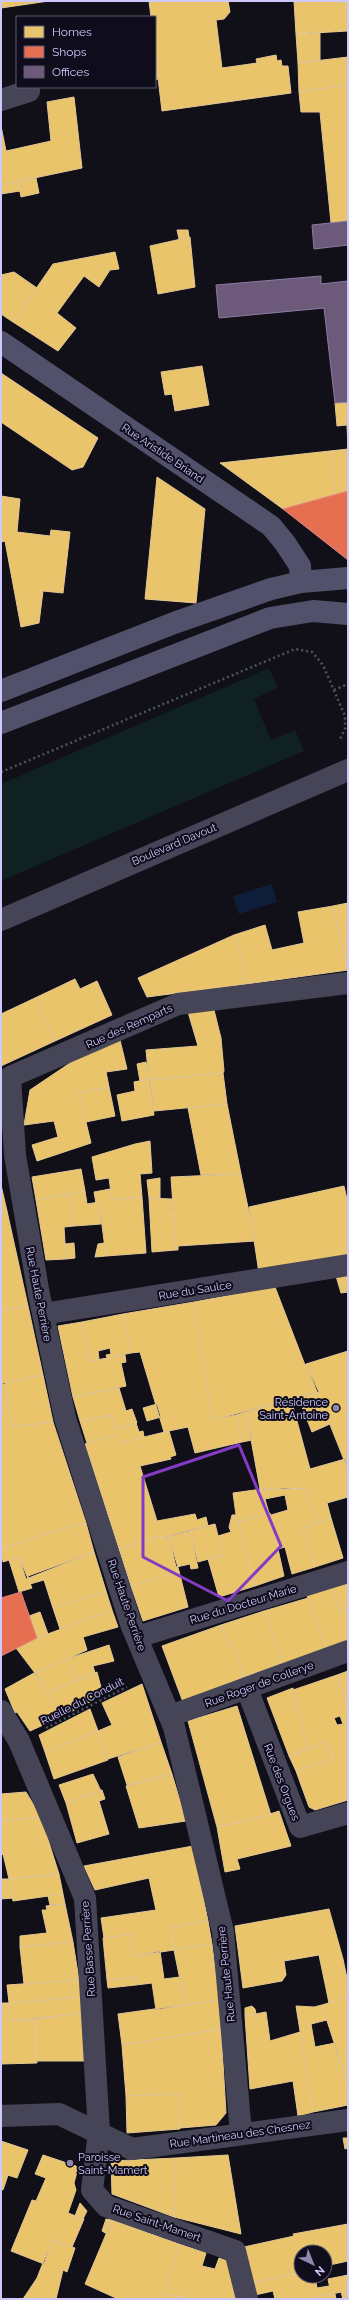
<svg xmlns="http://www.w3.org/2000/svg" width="349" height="2300" viewBox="0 0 349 2300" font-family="Raleway,sans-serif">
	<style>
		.green { fill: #0f2122 }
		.water { fill: #0e1e3a }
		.homes { fill: #e9c46a; stroke: #e2c696; fill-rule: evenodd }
		.shops { fill: #e76f51; stroke: #e08a84 }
		.offices { fill: #6d597a; stroke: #8b7ba1 }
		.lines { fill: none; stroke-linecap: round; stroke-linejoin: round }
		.path { stroke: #495662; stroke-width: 2.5; stroke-dasharray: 2 3; stroke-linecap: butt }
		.street { stroke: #464558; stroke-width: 22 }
		.secondary { stroke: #52516b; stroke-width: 22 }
		.marked { fill: none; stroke: #843cc5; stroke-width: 3; stroke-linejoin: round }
		.poi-dot { fill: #8d88ac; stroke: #0f0c1b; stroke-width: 1.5 }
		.labels { text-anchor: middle; stroke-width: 4; stroke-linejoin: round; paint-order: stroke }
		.street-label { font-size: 11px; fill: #d0c9fc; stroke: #0f0c1b }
		.poi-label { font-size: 11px; fill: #d0c9fc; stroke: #0f0c1b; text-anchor: end }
	</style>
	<rect width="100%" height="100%" fill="#111018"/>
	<path class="green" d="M269,668L278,688L254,699L271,740L295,730L304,751L1,881V784Z"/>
	<path class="water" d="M272,884L277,902L239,914L233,896Z"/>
	<path class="homes" d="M1,1H49L1,8Z
		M149,1H228L230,12L224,19L216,20L222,68L257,63L256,59L276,55L277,61L281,60L282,66H288L291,93L162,111L155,53V17H151Z
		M294,1H347L348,31L296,34Z
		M320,32V60L298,63L296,34Z
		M155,53L158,79L155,80Z
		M348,57V85L299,92L298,63Z
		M348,85V221L331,223L320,112H301L299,92Z
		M74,97L82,168L1,185V126L6,151L51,141L47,102Z
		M36,178L39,193L21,197L18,181Z
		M18,181L20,191L1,194V185Z
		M177,230H188L189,237L179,239Z
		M190,237L195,287L158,294L150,246Z
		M115,252L119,269L110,270L99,287L84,276L57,313L76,328L58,351L13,322L53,264Z
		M14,272L37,288L13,322L1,314V275Z
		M202,366L209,405L175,411L172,394L165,395L161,372Z
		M1,373L98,438L83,467L72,470L1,422Z
		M348,402V448L347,425L337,426L335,403Z
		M348,449V491L335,495L330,451Z
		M330,451L335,495L283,509L220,463Z
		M157,477L205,509L196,603L145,599Z
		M1,496L20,499L17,532L50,536L51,530L70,532L63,593L43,591L39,623L21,627L5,541L1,542Z
		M348,903V970L333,906Z
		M333,906L348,970L247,984L242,957L234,935L265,925L272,950L304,943L298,912Z
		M234,935L242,957L247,984L147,997L138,978Z
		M75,979L80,989L97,981L112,1015L55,1041L35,998Z
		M35,998L55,1041L1,1066V1014Z
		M213,1006L221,1038L224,1071L223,1073L149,1080L146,1050L198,1046L188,1012Z
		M120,1040L127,1069L106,1072L109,1087L79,1093L91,1143L37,1161L32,1145L58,1137L54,1121L24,1125L30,1090L73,1061Z
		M146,1062L149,1079L140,1081L137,1064Z
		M223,1073L227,1104L154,1111L150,1080Z
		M149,1079L154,1115L122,1121L117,1095L135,1091L134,1082Z
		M109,1087L115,1116L86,1122L79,1093Z
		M227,1104L241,1174L201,1175L188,1108Z
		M150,1141L152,1173L140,1174L142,1197L112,1200L109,1178L96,1180L92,1157L135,1144Z
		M81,1169L85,1191L36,1200L32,1177Z
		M241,1174L255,1241L178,1246V1250H176L171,1177Z
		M160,1178V1198H149L147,1180Z
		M1,1185L7,1211L1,1213Z
		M344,1186L348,1204V1259L259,1273L249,1207Z
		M110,1189L112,1200L142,1197L146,1253L106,1256L99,1202L96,1203L94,1192Z
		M85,1191L87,1204L99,1202L101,1224L74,1226L68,1194Z
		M68,1194L74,1226L64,1227L66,1259L46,1260L36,1200Z
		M149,1198L172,1199L176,1250L152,1252Z
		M7,1211L28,1306L1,1310V1213Z
		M74,1243L75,1258L66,1259L65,1244Z
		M104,1243L106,1256L95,1257L98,1244Z
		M348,1273V1292L341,1293L336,1276Z
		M275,1287L305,1365L306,1364L319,1392L212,1420L194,1302Z
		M194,1302L212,1420L236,1415L242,1442L195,1453L188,1427L164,1432L140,1352L131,1353L123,1314Z
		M28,1306L43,1375L5,1382L1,1385V1310Z
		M123,1314L131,1353L107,1358L106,1355L111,1354L110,1348L98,1351L99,1359L90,1361L82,1322Z
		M82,1322L90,1361L125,1355L126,1362L121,1363L126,1386L73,1397L58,1326Z
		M348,1351V1470L306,1364Z
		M43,1375L53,1422L12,1427L5,1382Z
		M5,1384L12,1427L53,1422L86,1523L45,1534L1,1549V1385Z
		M119,1388L126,1411L132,1409L137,1423L115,1429L111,1415L80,1421L73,1397Z
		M317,1392L330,1424L312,1432L298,1397Z
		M291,1399L310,1469L345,1459L348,1470V1497L327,1503L331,1518L317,1523L306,1489H260L246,1412Z
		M157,1404L161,1417L147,1421L143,1408Z
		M246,1412L252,1440L242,1442L236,1415Z
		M111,1415L115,1429L136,1423L139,1432L143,1431L144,1437L119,1443L116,1435L87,1443L80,1421Z
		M169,1431L176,1455L170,1457L171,1459L140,1466L157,1521L195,1514L197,1520L206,1517L208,1526L161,1539V1536L119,1549L85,1444L116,1435L119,1443Z
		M283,1488L306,1489L317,1523L303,1528L315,1567L292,1574L285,1547L278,1549L271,1515L288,1510L285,1495L265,1499L262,1490Z
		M262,1489L269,1513L237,1522L233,1493Z
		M270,1513L284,1576L255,1586L238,1522Z
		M232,1515H236L255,1586L219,1597L208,1559L223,1555L218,1536L231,1532L229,1527Z
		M331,1518L343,1558L315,1567L303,1528Z
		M86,1523L94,1552L26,1579L19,1557L3,1562L1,1549L45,1534Z
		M215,1524L223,1555L198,1562L190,1530Z
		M190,1530L198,1568L191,1569L190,1564L176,1567L169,1536Z
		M161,1536V1539L169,1536L179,1571L131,1586L119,1549Z
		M94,1552L106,1591L53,1608L44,1580L30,1584L28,1576Z
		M19,1557L32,1588L19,1592L9,1560Z
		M179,1571L188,1607L143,1621L131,1586Z
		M348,1583V1609L340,1612L332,1588Z
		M332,1588L340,1612L348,1609V1642L327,1649L307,1596Z
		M106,1591L112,1610L60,1629L53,1608Z
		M308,1598L327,1649L283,1663L264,1611Z
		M112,1610L118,1627L83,1637L87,1650L35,1673L16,1648L37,1638Z
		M264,1611L283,1663L244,1677L232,1645L230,1646L221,1625Z
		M40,1612L48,1634L37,1638L29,1616Z
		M221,1625L230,1646L232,1645L244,1677L183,1702L162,1646Z
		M109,1645L114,1661L93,1666L95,1673L76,1681L67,1659Z
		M67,1659L76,1681L48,1692L35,1673Z
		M348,1671V1709L337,1675Z
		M97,1672L103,1695L61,1717L48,1692Z
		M34,1673L48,1692L61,1717L30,1731L17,1712L15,1713L5,1689Z
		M337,1675L348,1709V1800L315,1810L309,1807L296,1771L333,1759L327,1742L308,1749L293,1690ZM340,1716L343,1724L337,1725L334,1718Z
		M142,1684L161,1742L108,1759L98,1731L112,1725L102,1703Z
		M293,1688L308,1749L289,1756L267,1698Z
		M237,1706L271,1815L217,1827L188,1721Z
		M90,1709L98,1731L45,1752L39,1735Z
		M98,1731L108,1760L54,1779L45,1752Z
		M161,1742L172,1774L127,1785L118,1757Z
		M327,1742L333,1759L296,1771L289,1756Z
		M93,1774L101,1791L66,1803L59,1785Z
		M172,1774L186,1821L139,1828L126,1786Z
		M102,1790L105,1799L99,1801L109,1834L77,1843L66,1803Z
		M26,1792L41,1817L1,1821V1794Z
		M279,1811L291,1846L237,1859L240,1869L225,1872L217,1827L271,1815L270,1814Z
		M41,1817L59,1874L9,1879L3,1854L1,1855V1821Z
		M193,1846L208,1921L170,1927L174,1950L134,1956L132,1934L104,1938L101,1918L156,1910L149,1878L95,1890L84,1866Z
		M59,1874L63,1894L13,1901L9,1879Z
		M1,1879H9L13,1898L1,1899Z
		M63,1894L65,1904L50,1905L48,1896Z
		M65,1904L73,1942L20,1947V1936L47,1933L42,1910H47L46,1906Z
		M329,1909L343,1959L348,1983V1997L329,2003L319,1955L284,1961L286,1975L282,1981L243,1988L235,1926Z
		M208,1921L212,1944L174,1950L170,1927Z
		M132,1934L134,1956L160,1951L164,1979L180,1977L185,2005L156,2010L152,1983L136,1985V1977L107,1980L103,1938Z
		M73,1942L79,1980L24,1984L20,1947Z
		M212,1944L219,2000L185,2005L174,1950Z
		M136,1977V1985L108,1988L107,1980Z
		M79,1980L82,1997L9,2003L7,1985Z
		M82,1997L83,2013L10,2021L9,2003Z
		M348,1997V2086L322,2005Z
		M219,2000L221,2029L122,2045L118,2014Z
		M1,2003H9L10,2021L35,2019L37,2063L1,2064Z
		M322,2005L327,2020L311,2024L315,2047L335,2043L348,2086V2105L313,2112L296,2006L314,2007Z
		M252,2006L255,2009L256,2014L245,2016V2008Z
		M266,2012L270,2041L300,2032L313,2112L298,2116L293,2081L250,2089L245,2016Z
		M83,2013L85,2061H37L35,2019Z
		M221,2029L226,2113L216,2125L180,2128L178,2094L126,2096L122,2045Z
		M178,2094L180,2129L127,2133L126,2096Z
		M343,2138H348V2148L345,2149Z
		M1,2141L28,2150L17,2178L1,2173Z
		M43,2155L76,2166L78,2168L74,2183L76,2190L68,2213L84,2219L72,2247L52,2240L44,2264L11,2251L32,2200L36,2201L46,2178L35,2174Z
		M228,2155L241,2234L174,2217L176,2158Z
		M176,2158L174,2217L112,2194L111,2161Z
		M1,2173L8,2175L3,2190L1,2189Z
		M80,2203L87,2211L83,2219L75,2216Z
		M106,2219L112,2220L107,2234L102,2231Z
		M112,2220L179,2244L163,2294L191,2299H118L85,2284Z
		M348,2224V2261L325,2266V2252H301V2272L252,2283L244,2247L294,2236L293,2234Z
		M52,2240L75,2248L67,2272L63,2270L56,2299H23L37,2278Z
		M179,2244L206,2253L202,2266L215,2269L219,2258L230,2262L239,2299H191L163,2294Z
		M301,2272V2276H315L317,2288L329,2286L331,2294L309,2299H275L273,2291L255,2295L252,2283Z
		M348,2275V2291L331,2294L328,2279Z
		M348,2291V2299H343L341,2292Z
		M331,2294H335L336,2299H309Z"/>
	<path class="shops" d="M348,491V560L283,509Z
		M21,1592L37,1638L1,1656V1598Z"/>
	<path class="offices" d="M348,221V245L314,249L312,225Z
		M321,276V284L348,281V402L335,403L324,308L219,318L216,285Z"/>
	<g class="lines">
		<path class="path" d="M334,690L348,684
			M1,772L295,649L312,652L323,665L345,716V729L339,741
			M46,1728L127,1687"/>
		<path class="street" d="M1,100L29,91
			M1,920L348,770
			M43,1314L348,1265
			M137,1637L348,1572
			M247,1689L300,1827L348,1813
			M1,1711L19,1741L85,1898L99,2132L92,2190L106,2206L235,2251L247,2299
			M170,1716L348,1651
			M1,2116L59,2114L132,2149L348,2120
			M241,2133L223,1932L174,1727L131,1624L65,1418L39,1295L15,1155L10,1077L178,1004L348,983"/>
		<path class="secondary" d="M1,342L271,526L285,543L300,566L301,582
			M1,691L174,623L271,589L301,582L348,578
			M1,723L270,618L313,611L348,614"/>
	</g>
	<path class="marked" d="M239,1445L281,1546L228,1601L143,1557V1477Z"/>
	<g class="poi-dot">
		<circle cx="336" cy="1408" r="4"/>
		<circle cx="70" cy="2163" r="4"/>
	</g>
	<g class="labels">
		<g class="street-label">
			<text transform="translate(163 453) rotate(34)" y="4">Rue Aristide Briand</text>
			<text transform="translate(174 844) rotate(-23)" y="4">Boulevard Davout</text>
			<text transform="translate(129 1026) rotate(-24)" y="4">Rue des Remparts</text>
			<text transform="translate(195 1290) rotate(-9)" y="4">Rue du Saulce</text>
			<text transform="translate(39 1294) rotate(79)" y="4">Rue Haute Perrière</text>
			<text transform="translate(243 1604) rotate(-17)" y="4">Rue du Docteur Marie</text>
			<text transform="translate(127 1605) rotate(71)" y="4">Rue Haute Perrière</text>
			<text transform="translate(259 1684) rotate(-20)" y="4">Rue Roger de Collerye</text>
			<text transform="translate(82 1701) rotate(-27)" y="4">Ruelle du Conduit</text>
			<text transform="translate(282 1782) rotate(69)" y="4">Rue des Orgues</text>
			<text transform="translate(88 1949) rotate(-94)" y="4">Rue Basse Perrière</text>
			<text transform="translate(226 1974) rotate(-96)" y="4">Rue Haute Perrière</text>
			<text transform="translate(240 2134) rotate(-8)" y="4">Rue Martineau des Chesnez</text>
			<text transform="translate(157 2223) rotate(19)" y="4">Rue Saint-Mamert</text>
		</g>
		<g class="poi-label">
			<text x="328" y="1406">Résidence<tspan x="328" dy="13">Saint-Antoine</tspan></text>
			<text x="78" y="2161" text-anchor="start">Paroisse<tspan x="78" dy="13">Saint-Mamert</tspan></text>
		</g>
	</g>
	<rect width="349" height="2300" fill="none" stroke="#d0c9fc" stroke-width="4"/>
	<rect x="16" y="16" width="140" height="72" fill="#0f0c1b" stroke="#5c5875"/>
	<rect x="24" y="26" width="20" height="12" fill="#e9c46a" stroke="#5c5875"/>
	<text x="52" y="36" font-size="12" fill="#d0c9fc">Homes</text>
	<rect x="24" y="46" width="20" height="12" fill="#e76f51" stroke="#5c5875"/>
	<text x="52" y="56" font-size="12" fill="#d0c9fc">Shops</text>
	<rect x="24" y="66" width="20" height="12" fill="#6d597a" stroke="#5c5875"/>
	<text x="52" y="76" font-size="12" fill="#d0c9fc">Offices</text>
	<g transform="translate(313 2264) rotate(137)"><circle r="19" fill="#0f0c1b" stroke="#5c5875"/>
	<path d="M0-3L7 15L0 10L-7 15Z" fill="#8d88ac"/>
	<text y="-6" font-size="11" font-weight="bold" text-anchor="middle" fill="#d0c9fc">N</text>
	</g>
</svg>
